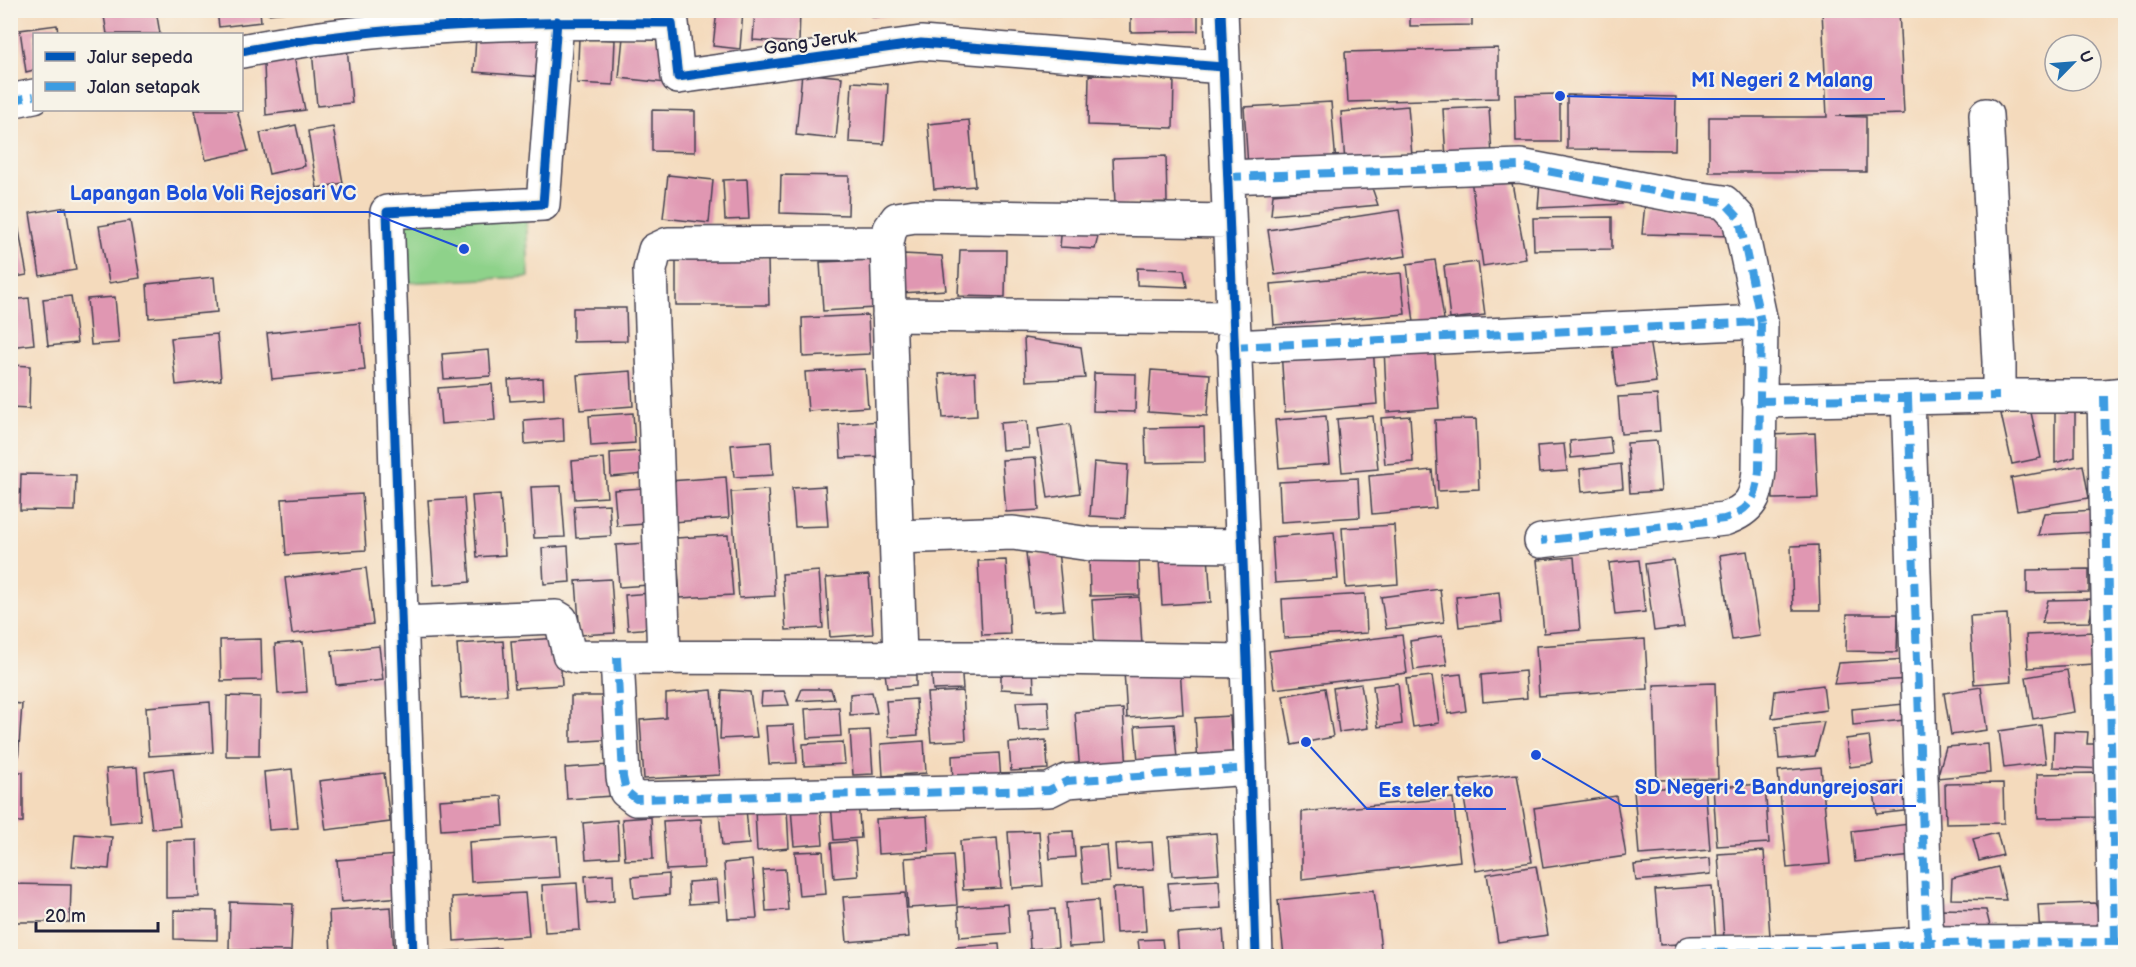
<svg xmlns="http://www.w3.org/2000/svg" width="2136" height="967" viewBox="0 0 2136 967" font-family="'Balsamiq Sans',sans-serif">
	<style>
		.green { fill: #8ed28a; stroke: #587a62; stroke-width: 1.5 }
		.building { fill: #e097b2 }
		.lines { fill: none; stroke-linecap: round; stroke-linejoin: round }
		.minor-casing { stroke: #423e4e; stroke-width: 36 }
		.minor { stroke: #fff; stroke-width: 33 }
		.quiet { stroke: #3c9ce2; stroke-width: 8; stroke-dasharray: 15 8; stroke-linecap: butt }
		.cycleway-casing { stroke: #f7f3e8; stroke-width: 13 }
		.cycleway { stroke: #0057b8; stroke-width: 9 }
		.labels { text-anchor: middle; stroke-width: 4.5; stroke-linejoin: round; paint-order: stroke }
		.street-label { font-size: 18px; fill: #22223b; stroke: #f7f3e8 }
		.leader { fill: none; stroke: #1d4ed8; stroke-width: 2 }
		.callout-dot { fill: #1d4ed8; stroke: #f7f3e8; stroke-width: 2 }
		.callout-label { font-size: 20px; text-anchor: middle; font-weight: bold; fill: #1d4ed8; stroke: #f7f3e8; stroke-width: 4.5; stroke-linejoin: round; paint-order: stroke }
	</style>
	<rect width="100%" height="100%" fill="#f7f3e8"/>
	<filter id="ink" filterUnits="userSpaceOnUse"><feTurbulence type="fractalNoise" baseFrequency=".0167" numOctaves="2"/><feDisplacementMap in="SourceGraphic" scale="12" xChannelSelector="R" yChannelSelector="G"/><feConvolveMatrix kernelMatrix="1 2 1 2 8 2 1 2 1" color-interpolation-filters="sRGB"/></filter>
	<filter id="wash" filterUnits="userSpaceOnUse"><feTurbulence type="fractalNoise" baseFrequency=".008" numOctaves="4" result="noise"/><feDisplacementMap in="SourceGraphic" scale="24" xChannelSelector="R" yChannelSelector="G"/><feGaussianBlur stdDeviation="1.35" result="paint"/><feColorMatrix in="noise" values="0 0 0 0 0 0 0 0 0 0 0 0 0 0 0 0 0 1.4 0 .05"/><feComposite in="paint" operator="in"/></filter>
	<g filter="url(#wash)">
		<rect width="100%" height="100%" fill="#f4dabc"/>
		<path class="green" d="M526,213L529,277L402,283L399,220Z"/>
		<g id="blocks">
			<path class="building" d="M103,10H156L160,34H107Z
				M217,10H260L261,22L219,27Z
				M267,10H286L287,12L268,14Z
				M717,10H743L740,49L713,46Z
				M755,10H800L799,43L753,40Z
				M871,10H936V13L872,17Z
				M1035,10H1108V17L1035,16Z
				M1131,10H1198V31L1131,32Z
				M1410,10H1472V25L1410,26Z
				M1822,10H1899L1904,114L1836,116L1866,117V172H1709V117H1827Z
				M2122,10H2126V26H2124Z
				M477,17L556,24L553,78L474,72Z
				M57,25L58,34H34V70L26,72L20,30Z
				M623,37L671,42L666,83L619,78Z
				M579,38L615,40L613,85L577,83Z
				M347,46L352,103L317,106L312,50Z
				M1498,48V98L1348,102L1345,52Z
				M294,55L305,110L266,115L264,64Z
				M802,73L842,77L836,139L796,135Z
				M1089,75L1174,77L1173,128L1088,125Z
				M852,82L888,84L884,144L849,142Z
				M1560,94V142H1516L1515,95Z
				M1567,95L1676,97L1675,150L1567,149Z
				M1331,102L1336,164L1248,167L1244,107Z
				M1408,106L1412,156L1345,162L1341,112Z
				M1489,107L1492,156L1446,159L1443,109Z
				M195,110H237L248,151L206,160Z
				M652,110L695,111V152L652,151Z
				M969,120L975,186L934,189L928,124Z
				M296,125L305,166L269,174L260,133Z
				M333,127L343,183L317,188L308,131Z
				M1166,156L1167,202L1115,204L1113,158Z
				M1470,172H1510L1526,259L1483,266Z
				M668,175L713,180L709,223L663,218Z
				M781,175L849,176L848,215L780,213Z
				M747,179L749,219L725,220L723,180Z
				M1540,181L1615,193L1622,204L1538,208Z
				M1371,185L1378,205L1271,215L1273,194Z
				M1645,203L1730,214L1734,236L1642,234Z
				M66,207L76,270L40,276L30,213Z
				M1399,210L1406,256L1275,275L1268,230Z
				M16,214L27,275L10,278V215Z
				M1612,217V249L1534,250L1533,218Z
				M130,221L140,278L109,283L99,226Z
				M1062,225L1100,228L1095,249L1060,247Z
				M960,250H1006L1005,297L958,296Z
				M903,254L942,256L946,290L902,293Z
				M768,258L769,305H676V259Z
				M872,260L875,308L823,311L820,262Z
				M1435,260L1444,319L1414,323L1407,264Z
				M1478,262L1485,315L1450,319L1444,266Z
				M1137,268L1184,270L1187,287L1137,285Z
				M1401,273L1405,314L1274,325L1271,284Z
				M214,277L217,312L149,318L147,284Z
				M71,296L77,343L48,346L43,299Z
				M115,297L119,343L91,345L87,299Z
				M29,298L34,344L10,347V300Z
				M573,308H626L627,341L573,342Z
				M868,315L870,354L803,357L802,318Z
				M360,323L365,370L272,379L267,333Z
				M217,334L221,380L176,385L171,338Z
				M1648,334L1656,382L1617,387L1611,337Z
				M1024,338L1081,347L1085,378L1026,381Z
				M1434,344L1439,408L1387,412L1384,348Z
				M1373,346L1377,404L1285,412L1281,350Z
				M489,350L491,376L444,379L442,354Z
				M10,365L30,366L29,409L10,408Z
				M865,369L868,407L808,411L805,372Z
				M1151,370L1210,374L1207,416L1148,412Z
				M631,371L633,406L580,410L577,375Z
				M975,372L977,416L943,418L939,374Z
				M1094,373L1136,374L1135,412L1093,411Z
				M543,378L544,399L510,401L508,380Z
				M492,384L495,420L441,424L438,388Z
				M1657,395L1660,431L1621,434L1618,397Z
				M2030,408L2041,458L2012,464L2001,414Z
				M2055,408H2075V457L2055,463Z
				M633,413L635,443L591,446L589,416Z
				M1326,416L1330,464L1279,468L1275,420Z
				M1373,416L1378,469L1342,472L1337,419Z
				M1410,416L1413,462L1385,464L1381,418Z
				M563,417L564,441L525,444L524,420Z
				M1476,419L1479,489L1438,491L1435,420Z
				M881,421L884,456L841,458L839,424Z
				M1027,421L1029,448L1002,450L1000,423Z
				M1070,424L1080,493L1048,498L1038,429Z
				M1204,427L1205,462L1146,463L1145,428Z
				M1815,433L1818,498L1773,499L1771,435Z
				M1610,437L1612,454L1571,458L1570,441Z
				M1657,441L1661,491L1630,493L1627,443Z
				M771,442L773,475L734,477L731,445Z
				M1564,444L1567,471L1539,473L1537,446Z
				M2121,447H2126V478H2124Z
				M642,451L644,474L611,477L610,453Z
				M604,458L607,497L575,499L572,461Z
				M1036,458L1039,510L1006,512L1002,460Z
				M1094,462L1128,465L1125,518L1090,516Z
				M1621,464L1623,488L1582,492L1580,469Z
				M2083,465L2089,498L2017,510L2011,478Z
				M1432,470L1436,508L1372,514L1369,476Z
				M21,474L76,475L75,511L20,510Z
				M726,477L729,518L672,522L669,481Z
				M1358,478L1360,517L1281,522L1279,482Z
				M561,486L565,537L534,538L531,487Z
				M825,486L828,526L795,527L792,488Z
				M643,488L645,524L617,526L614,490Z
				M768,490L775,596L739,598L731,492Z
				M362,494L366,550L286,555L282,499Z
				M500,494L505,555L477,557L472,496Z
				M464,498L470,582L434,585L428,500Z
				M609,504L611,536L576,538L574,506Z
				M2095,510L2097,532L2038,535L2044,513Z
				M1394,525L1398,584L1346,588L1342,528Z
				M1334,532L1338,579L1275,583L1272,537Z
				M728,535L733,595L680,598L676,538Z
				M646,543L649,585L619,587L616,545Z
				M1818,545L1820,610H1793L1791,546Z
				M568,546L570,582L544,584L542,548Z
				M1058,550L1064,610L1033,612L1026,553Z
				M1747,551L1760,636L1732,640L1720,555Z
				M1139,555L1140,595L1090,596L1089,556Z
				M1208,555L1211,602L1162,605L1159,559Z
				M1574,557L1580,630L1544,633L1537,560Z
				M1006,560L1010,634L982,635L978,561Z
				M1639,560L1645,612L1615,615L1609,563Z
				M1674,560L1684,627L1654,631L1645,564Z
				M366,568L373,624L292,634L285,578Z
				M2089,569V592L2027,593V570Z
				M819,571L823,628L786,630L782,574Z
				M869,575L873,634L830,637L826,578Z
				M611,579L615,633L580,635L576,581Z
				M1440,589L1444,622L1386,629L1381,597Z
				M1499,592L1502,622L1459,627L1456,597Z
				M651,593L654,628L628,630L625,595Z
				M1365,594L1367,633L1284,638L1282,599Z
				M1139,597L1142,645L1095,648L1092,600Z
				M2095,599L2089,622L2042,623L2048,600Z
				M1847,614H1898L1897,652L1846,651Z
				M2007,614L2011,681L1974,684L1970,616Z
				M2092,632L2094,664L2028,668L2026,635Z
				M1402,635L1407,673L1274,689L1269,651Z
				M1442,636L1447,665L1414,670L1410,641Z
				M559,638L562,685L515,688L511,641Z
				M261,639L262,680L221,681L220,640Z
				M1645,639L1648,689L1539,696L1536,646Z
				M503,641L507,695L461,698L457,644Z
				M303,642L307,692L278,694L275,644Z
				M379,646L383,680L336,685L332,651Z
				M1908,659L1909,679L1834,684L1839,663Z
				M916,663V686L887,688L884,665Z
				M961,664L963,689L933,690L931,666Z
				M1033,666L1034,691L1001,689V668Z
				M1180,668L1183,714L1127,718L1124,671Z
				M2067,670L2074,712L2033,719L2026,677Z
				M1525,671L1527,698L1483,702L1481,675Z
				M1461,674L1466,711L1448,714L1443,676Z
				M1432,676L1439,723L1413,727L1406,679Z
				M1398,683L1402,724L1378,727L1373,686Z
				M1715,683L1718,779L1657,780L1654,685Z
				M1361,684L1368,728L1339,732L1333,688Z
				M1823,685L1826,710L1772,718L1775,691Z
				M1981,687L1987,730L1951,735L1944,693Z
				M1325,688L1333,737L1292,745L1283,696Z
				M802,689H831L834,699L797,701Z
				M712,690L720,775L644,779L640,720L666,718V694Z
				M722,690L750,692L757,737L720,739Z
				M784,691L789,705L761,706L762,692Z
				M963,691L966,740L931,742L927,693Z
				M872,692L877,713L850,715V694Z
				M227,696L260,697L259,756H226Z
				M571,696H609L619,739L571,742Z
				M916,699L918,735L889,737L886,701Z
				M1048,701L1050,729L1019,731L1016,702Z
				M210,702L213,752L149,756L146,707Z
				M10,703L22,704L18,761L10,760Z
				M1904,704L1905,720L1853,725L1852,709Z
				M839,707L841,736L807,738L805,709Z
				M1123,709L1127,769L1080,772L1075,712Z
				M1230,716L1233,761L1198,763L1195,718Z
				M1824,722L1815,756L1779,759L1776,727Z
				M1174,724L1177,759L1138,761L1135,726Z
				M794,725L797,763L769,764L766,726Z
				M2041,725L2046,763L2004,768L1999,731Z
				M870,730L873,774L853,775L850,731Z
				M2054,731L2088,732L2087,744H2107V769L2053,767Z
				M1869,736L1873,764L1850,767L1846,739Z
				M1046,740L1048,769L1011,771L1009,743Z
				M924,741L926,773L883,776L881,744Z
				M843,742L845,764L804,766L803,744Z
				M1988,744L1990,773L1937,778L1946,747Z
				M999,753L1001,781L953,784L952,756Z
				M610,765L613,796L567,799L565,768Z
				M137,767L141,820L110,823L106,769Z
				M1821,767L1830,864L1787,868L1778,771Z
				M173,768L180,826L152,829L145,772Z
				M292,769L298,828L269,830L264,772Z
				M10,772H23V822H10Z
				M384,773L390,822L326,830L319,781Z
				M2097,773L2098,817L2038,818L2037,774Z
				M1517,774L1532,862L1476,871L1461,780Z
				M1908,781L1912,810L1877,814L1873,784Z
				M2003,783L2004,823L1946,824L1945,784Z
				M1765,784L1769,843L1717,846L1713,787Z
				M1705,785L1710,850L1639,855L1634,790Z
				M502,796L504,826L441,830L439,800Z
				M1616,796L1626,856L1543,868L1534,808Z
				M1453,798L1460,861L1302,879V812Z
				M858,802L861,838L834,840L831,804Z
				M820,806L823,844L794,846L791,808Z
				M746,808L749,844L722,846L719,811Z
				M787,808L789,848L757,851L755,810Z
				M927,816L929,851L878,854L876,819Z
				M651,817L653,859L625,860L622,819Z
				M701,819L704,868L666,870L663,821Z
				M617,820L619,857L586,859L583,823Z
				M1909,824L1913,856L1855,862L1852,831Z
				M1039,831L1043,886L1012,888L1008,832Z
				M1073,831L1075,857L1050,859L1048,832Z
				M1216,833L1219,873L1172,876L1169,837Z
				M1997,833L2003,855L1979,861L1973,839Z
				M75,834L112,837L109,869L72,866Z
				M557,836L560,877L471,882L469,842Z
				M997,838L1001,888L963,890L960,841Z
				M197,840L199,897L166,898V841Z
				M855,841L858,876L834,878L831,843Z
				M1152,842L1154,869L1117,871L1115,844Z
				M1106,845L1109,881L1083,883L1080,847Z
				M823,851L826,894L799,896L795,852Z
				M1764,851L1770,936L1724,939L1718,854Z
				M398,855L402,897L341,902L337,860Z
				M953,855L957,905L908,908L905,858Z
				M1710,858L1711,874L1636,881L1634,865Z
				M752,860L757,918L728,919L724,863Z
				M1536,866L1548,935L1498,942L1487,874Z
				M1998,867L2006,900L1951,899L1952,878Z
				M785,869L788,910L766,911L763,870Z
				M613,874L614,901L587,903L585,876Z
				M669,874V895L634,898L632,877Z
				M717,880L719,902L689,904L688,882Z
				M1219,880L1221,908L1171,911L1168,883Z
				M577,883L580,930L545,932L542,885Z
				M10,884L71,885L70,922H10Z
				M1712,886L1716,942L1660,945L1655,890Z
				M1143,887L1146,931L1116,933L1113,888Z
				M1374,890L1381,950L1320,956H1284L1278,900Z
				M525,893L529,936L454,941L452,897Z
				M905,893L909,937L847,942L843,897Z
				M1098,900L1101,945L1069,947L1066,903Z
				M230,902L293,904L291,951L229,950Z
				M2095,903L2107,933L2040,935L2038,905Z
				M1008,904L1010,933L960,937L958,907Z
				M391,907L394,953L331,956L329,911Z
				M1055,909L1058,947L1030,949L1028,911Z
				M1940,909L1986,910L1992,934H1939Z
				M174,910L217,911V940L174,939Z
				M1223,930L1225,956H1179L1177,933Z
				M1162,939L1164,956H1140L1138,940Z
				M999,944L1000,956H956V947Z
				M500,948L501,956H441V952Z
				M168,951L213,953V956H168Z"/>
		</g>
	</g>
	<g filter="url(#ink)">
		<use href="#blocks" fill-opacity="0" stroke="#423e4e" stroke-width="1.5"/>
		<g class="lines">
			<defs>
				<path id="minor" d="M1221,10L1247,661L1256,956
					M242,51C383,23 529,21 672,23L678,77L921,43L1223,67
					M10,101L34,96
					M1986,115L1999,362V396H2104L2126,394
					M1227,177L1520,166L1680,196L1724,202L1739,218L1761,322
					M889,315L1233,318
					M1233,347L1761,322L1759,470C1757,497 1751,510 1724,519L1541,541
					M2104,396L2115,941
					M1908,398L1926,924L1929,943
					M1759,401L1999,396
					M896,537L1013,533L1090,544L1242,546
					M401,623L556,617L561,620L569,654L577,657L1047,658L1247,661
					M617,657L623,777L626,791L636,799L1049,790L1067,781L1250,768
					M664,657L650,270L655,250L668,244L887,243
					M900,657L887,243L890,229L897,219L915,216L1229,221
					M1691,953L1819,951L1929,943L2126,942
					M413,956L387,212L543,204L557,21"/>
			</defs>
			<use href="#minor" class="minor-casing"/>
			<use href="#minor" class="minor"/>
			<path class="quiet" d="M10,101L34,96
				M1227,177L1520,166L1680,196L1724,202L1739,218L1761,322
				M1233,347L1761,322L1759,470C1757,497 1751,510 1724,519L1541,541
				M2104,396L2115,941
				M1908,398L1926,924L1929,943
				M1759,401L1999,396
				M617,657L623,777L626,791L636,799L1049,790L1067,781L1250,768
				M1691,953L1819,951L1929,943L2126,942"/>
			<defs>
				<path id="cycleway" d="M1221,10L1247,661L1256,956
					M242,51C383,23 529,21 672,23L678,77L921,43L1223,67
					M413,956L387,212L543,204L557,21"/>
			</defs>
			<use href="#cycleway" class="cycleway-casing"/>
			<use href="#cycleway" class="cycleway"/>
		</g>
	</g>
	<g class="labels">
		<g class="street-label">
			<text transform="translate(810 42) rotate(-8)" y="6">Gang Jeruk</text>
		</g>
	</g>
	<path class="leader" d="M1560 96L1679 99H1885M464 249L369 212H57M1536 755L1623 806H1916M1306 742L1367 809H1506"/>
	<g class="callout-dot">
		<circle cx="1560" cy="96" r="6"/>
		<circle cx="464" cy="249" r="6"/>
		<circle cx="1536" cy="755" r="6"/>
		<circle cx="1306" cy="742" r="6"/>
	</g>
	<g class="callout-label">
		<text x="1782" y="87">MI Negeri 2 Malang</text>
		<text x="213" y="200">Lapangan Bola Voli Rejosari VC</text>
		<text x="1769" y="794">SD Negeri 2 Bandungrejosari</text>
		<text x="1436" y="797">Es teler teko</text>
	</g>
	<rect width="2136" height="967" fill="none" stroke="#f7f3e8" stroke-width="36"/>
	<rect x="33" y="33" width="210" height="78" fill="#f7f3e8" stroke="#a29fa3" stroke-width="1.5"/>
	<rect x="45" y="52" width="30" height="9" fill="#0057b8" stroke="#a29fa3" stroke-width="1.5"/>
	<text x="87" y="63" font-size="18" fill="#22223b">Jalur sepeda</text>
	<rect x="45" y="82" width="30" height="9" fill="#3c9ce2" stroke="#a29fa3" stroke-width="1.5"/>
	<text x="87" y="93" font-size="18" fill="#22223b">Jalan setapak</text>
	<g transform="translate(2073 63) rotate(65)"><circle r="28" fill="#f7f3e8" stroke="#a29fa3" stroke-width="1.5"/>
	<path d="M0-4.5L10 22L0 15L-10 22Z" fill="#1f6fb2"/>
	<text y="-9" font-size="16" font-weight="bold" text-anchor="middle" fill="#22223b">U</text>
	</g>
	<path d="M36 922v9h122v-9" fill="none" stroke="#22223b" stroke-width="3"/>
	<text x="45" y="922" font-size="18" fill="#22223b" stroke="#f7f3e8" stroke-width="4.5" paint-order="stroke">20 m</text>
</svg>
